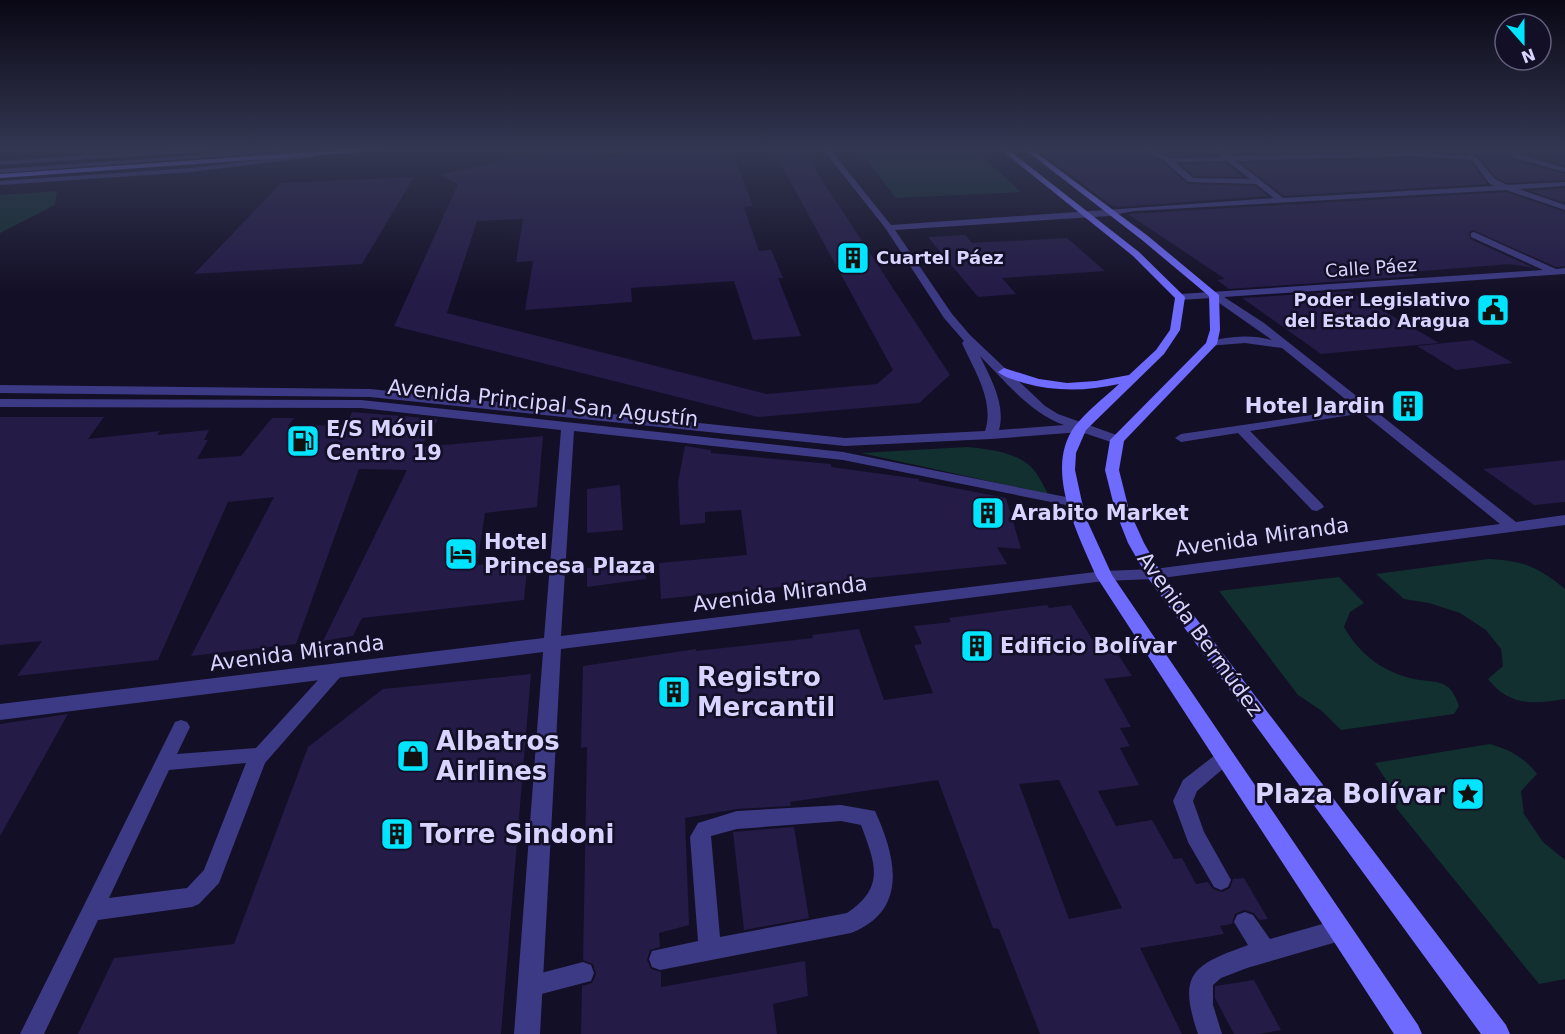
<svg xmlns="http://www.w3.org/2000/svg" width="1565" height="1034" viewBox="0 0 1565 1034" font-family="'DejaVu Sans',sans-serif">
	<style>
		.green { fill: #12302f }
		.building { fill: #241b47; fill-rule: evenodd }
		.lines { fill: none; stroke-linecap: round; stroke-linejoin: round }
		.lane { fill: #3d3a85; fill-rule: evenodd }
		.street { fill: #3d3a85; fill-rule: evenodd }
		.secondary { fill: #6f6bff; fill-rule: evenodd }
		.labels { text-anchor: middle; stroke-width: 5; stroke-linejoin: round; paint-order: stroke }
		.far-poi-label { font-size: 18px; font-weight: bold; fill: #d9d4ff; stroke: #130f26; text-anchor: start }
		.far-street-label { font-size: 18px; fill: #d9d4ff; stroke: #130f26 }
		.street-label { font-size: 21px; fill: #d9d4ff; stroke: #130f26 }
		.poi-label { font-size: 21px; font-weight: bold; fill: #d9d4ff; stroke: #130f26; text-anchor: start }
		.near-poi-label { font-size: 26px; font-weight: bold; fill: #d9d4ff; stroke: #130f26; text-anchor: start }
	</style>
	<rect width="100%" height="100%" fill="#130f26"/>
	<path class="green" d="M858,148H973L1021,192L896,198Z
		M57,191L55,205L0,233V195Z
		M967,447C988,449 1018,452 1033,469C1039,476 1044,486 1048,494L861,453Z
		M1488,559C1524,561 1537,566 1565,589V699C1534,704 1510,707 1488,679L1503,666L1501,649L1486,630L1460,613L1429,603L1404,599L1376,574Z
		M1339,577L1364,603L1350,612L1344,627C1358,652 1381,671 1410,678C1420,681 1433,680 1443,684C1452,688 1456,697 1459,706L1454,714L1341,730L1322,711L1298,695L1219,591Z
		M1490,744C1510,750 1524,757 1537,774L1521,791L1524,814L1543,842L1565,860V979L1539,984L1397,809L1390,786L1375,763Z"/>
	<path class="building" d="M559,148H576L606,159L648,148H731L753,206L744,207L759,251L771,250L783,278H778L801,336L753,340L734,281L631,288L632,302L525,310L533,261L516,262L523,219L477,221L447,313L767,394L877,384L893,370L772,148H801L950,375L919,403L758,417L394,326L458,184L440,175Z
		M1036,148H1135L1161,161L1188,184L1255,186L1268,196L1117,207L1109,204Z
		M1152,148H1211L1217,155L1170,156Z
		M1224,148H1444L1462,150L1464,153L1413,150L1232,154Z
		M1471,148L1505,151L1513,160L1565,174V180L1507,183L1496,177Z
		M1516,148H1565V166L1521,152Z
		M1413,158L1471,162L1487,184L1284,196L1242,163Z
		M1226,163L1243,177L1194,176L1181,164Z
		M414,177L362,264L194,274L281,183Z
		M1565,188V203L1530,191Z
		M1506,192L1565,212V266L1556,267L1473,230L1469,232L1470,239L1534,268L1510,264L1410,272L1416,276L1229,289L1217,280L1225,279L1128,214Z
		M965,235L972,243L1067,238L1105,271L1002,278L1016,294L978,297L928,237Z
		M1349,291L1439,343L1321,354L1242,298Z
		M1473,340L1513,363L1456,370L1417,346Z
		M352,412L438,419L421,447L543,436L537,507L485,513L477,565L528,560L524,600L362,618L353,636L323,641L407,470L359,469L296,644L191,656L274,497L228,502L158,660L17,676L42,641L0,645V417H104L88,439L160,431L157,435L209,430L204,440H208L197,459L241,456L272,418H294L288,426L347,425Z
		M685,446L711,450V453L831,464V467L919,479V481L1006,498L1021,549L997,547L1007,564L661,599L659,563L747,555L741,510L705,512V523L680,525L678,482Z
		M1565,460V502L1534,505L1483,469Z
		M620,485L623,530L587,533V489Z
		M644,564L646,579L587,587V568Z
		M1047,605L1049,608L1071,605L1095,644L1110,642L1132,676L1104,679L1131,727L1120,728L1130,746L1120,748L1139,785L1098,791L1116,826L1152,820L1174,859L1182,858L1196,884L1208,882L1213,889L1222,892L1230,888L1233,879L1244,878L1268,919L1259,920L1254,913L1244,910L1235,914L1232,924L1220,926L1224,934L1140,948L1182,1034H1040L999,929L993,928L938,780L790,802L791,806L737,809L685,818L689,925L659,933L660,947L650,950L647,960L651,969L661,972V987L805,961L808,996L773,1004L777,1034H581L582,986L592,983L596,974L593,964L583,960L587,747L581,748L583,666L696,649V651L813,638L812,635L859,629L884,700L933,693L914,645L922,644L914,626L951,622L949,618ZM1059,780L1122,908L1069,919L1019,784Z
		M531,674L501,1034H78L114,958L234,944L308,747L383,689Z
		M68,714L0,836V724Z
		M794,827L809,918L744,930L733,832Z
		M1254,980L1281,1030L1259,1034H1234L1215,998V986Z"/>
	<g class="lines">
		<path class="lane" d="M42,148H51L48,150Z
			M86,148H92L88,154L91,156V158L81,155Z
			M303,148H331L0,173V169Z
			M1366,407L1370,408V412L1250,431L1322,504L1324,507L1317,511L1312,510L1238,433L1181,442L1175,438L1181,434Z
			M336,665L342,667L344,671L342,675L265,763L219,883L199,904L192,907L98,920L44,1034H20L175,722L181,720L187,722L190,727L177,754L256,748L330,667ZM246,763L204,870L187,888L109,898L169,770Z
			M1225,749L1231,752L1234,757L1231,762L1197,791L1193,801L1204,832L1231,880L1228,887L1221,890L1214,887L1188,842L1173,801L1183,780L1219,752Z
			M841,805L875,811C896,857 909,910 851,933L660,970L652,967L649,959L652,951L698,941L690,837L698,823L737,811ZM841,821L861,825C875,863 886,887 847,913L720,937L711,836L737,829Z
			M1245,912L1253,915L1270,939L1340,919L1348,922L1351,930L1348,938L1340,941L1247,968L1221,978L1213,985V1005L1222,1034H1198C1177,973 1193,965 1248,945L1234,922L1237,915Z
			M583,962L591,965L594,973L591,981L530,997L522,994L519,986L522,978Z"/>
		<path class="street" d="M200,148H233L230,150L0,165V161Z
			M822,148H829L891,225L1274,198L1256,184L1188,182L1162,159L1137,148H1146L1170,158L1222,157L1213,148H1220L1231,156L1413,152L1469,156L1464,150L1468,148L1495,179L1507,185L1565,182V186L1519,189L1565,205V210L1506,190L1134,211L1109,216L895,230L952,314L970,335L1045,406L1058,414L1122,437L1124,440L1117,444L1081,432L991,439L845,446L370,397L0,393V385L370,389L845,438L985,431C995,401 974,370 962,343L964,341L944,318L886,229ZM1413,156L1472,160L1489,183L1494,186L1283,198L1236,161ZM1227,161L1250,179L1193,178L1175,162ZM980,356C1005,381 1030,413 1064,425L999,430C1006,405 991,379 980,356Z
			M1505,148H1512L1520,154L1565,168V172L1514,158Z
			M311,153L314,157L191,172L0,185V181L191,168Z
			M1474,232L1556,269L1565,268V274L1224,297L1264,323L1516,522L1565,515V525L1154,579L1104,581L561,649L540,1034H514L543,652L0,720V704L544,638L561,430L361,408L0,407V399L361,400L843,452L1076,499L1083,503L1076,507L843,460L574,431L561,636L1104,571L1154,569L1500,524L1282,348L1245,343L1207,346V342C1229,336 1250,334 1272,340L1212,298L1180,300L1175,297L1180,294L1543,270L1471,237V233Z"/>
		<path class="secondary" d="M364,148H395L392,150L0,178V174Z
			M999,148H1006L1139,252L1185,297L1180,330L1164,354L1086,430L1076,453L1075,470L1085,516L1112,575L1418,1025L1422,1034H1394L1096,576C1078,534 1043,469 1075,426C1087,411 1105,397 1119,384C1087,391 1056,392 1024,383C1016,380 1005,378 998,372L1004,368L1039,379L1067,383L1096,381L1129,375L1156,350L1170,330L1175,298L1133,256Z
			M1023,148H1030L1148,236L1219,295L1220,330L1217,344L1124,441L1119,470L1129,510L1144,543L1160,571L1506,1025L1510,1034H1481L1148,578L1128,543L1115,510L1105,470L1110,440L1206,343L1210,330L1209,296L1142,240Z"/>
	</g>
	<linearGradient id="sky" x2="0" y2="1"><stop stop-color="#0a0815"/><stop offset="0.51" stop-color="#333752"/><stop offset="1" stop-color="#333752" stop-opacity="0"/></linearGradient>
	<rect width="1565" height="293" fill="url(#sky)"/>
	<defs>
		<symbol id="building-square" viewBox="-11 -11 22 22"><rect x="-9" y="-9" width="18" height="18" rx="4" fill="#00e5ff" stroke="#130f26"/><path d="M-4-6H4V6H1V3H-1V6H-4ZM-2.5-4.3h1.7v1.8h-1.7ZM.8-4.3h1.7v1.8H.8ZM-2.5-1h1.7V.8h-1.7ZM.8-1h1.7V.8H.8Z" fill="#111"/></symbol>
		<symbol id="civic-square" viewBox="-11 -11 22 22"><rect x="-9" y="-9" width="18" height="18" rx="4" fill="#00e5ff" stroke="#130f26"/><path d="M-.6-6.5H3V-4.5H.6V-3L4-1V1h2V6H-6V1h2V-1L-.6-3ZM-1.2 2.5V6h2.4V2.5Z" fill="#111"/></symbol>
		<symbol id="fuel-square" viewBox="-11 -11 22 22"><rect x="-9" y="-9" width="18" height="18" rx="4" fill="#00e5ff" stroke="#130f26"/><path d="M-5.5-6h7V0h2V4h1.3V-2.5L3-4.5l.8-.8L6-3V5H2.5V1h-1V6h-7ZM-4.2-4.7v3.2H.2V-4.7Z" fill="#111"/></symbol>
		<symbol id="hotel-square" viewBox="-11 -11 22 22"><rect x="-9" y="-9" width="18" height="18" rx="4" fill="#00e5ff" stroke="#130f26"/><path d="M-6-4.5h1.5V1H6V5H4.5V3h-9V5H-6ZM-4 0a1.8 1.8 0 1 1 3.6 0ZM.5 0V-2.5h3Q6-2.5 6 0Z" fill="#111"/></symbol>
		<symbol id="shop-square" viewBox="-11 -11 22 22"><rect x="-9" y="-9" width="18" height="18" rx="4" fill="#00e5ff" stroke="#130f26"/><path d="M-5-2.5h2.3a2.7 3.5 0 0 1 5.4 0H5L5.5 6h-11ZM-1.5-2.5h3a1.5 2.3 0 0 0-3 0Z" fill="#111"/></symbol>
		<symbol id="sight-square" viewBox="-11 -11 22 22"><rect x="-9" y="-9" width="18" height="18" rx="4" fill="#00e5ff" stroke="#130f26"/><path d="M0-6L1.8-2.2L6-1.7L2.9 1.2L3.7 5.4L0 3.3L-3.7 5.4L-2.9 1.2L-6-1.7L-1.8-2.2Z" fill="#111"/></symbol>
	</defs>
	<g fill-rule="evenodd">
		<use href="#building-square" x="834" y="239" width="38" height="38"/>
		<use href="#civic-square" x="1474" y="291" width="38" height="38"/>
		<use href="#building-square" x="1389" y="387" width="38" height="38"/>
		<use href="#fuel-square" x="284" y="422" width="38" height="38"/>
		<use href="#building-square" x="969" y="494" width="38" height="38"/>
		<use href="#hotel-square" x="442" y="535" width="38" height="38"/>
		<use href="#building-square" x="958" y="627" width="38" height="38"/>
		<use href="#building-square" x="655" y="673" width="38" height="38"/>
		<use href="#shop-square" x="394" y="737" width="38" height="38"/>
		<use href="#sight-square" x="1449" y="775" width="38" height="38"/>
		<use href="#building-square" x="378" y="815" width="38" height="38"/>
	</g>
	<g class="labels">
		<g class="far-poi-label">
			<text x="876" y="264">Cuartel Páez</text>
			<text x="1470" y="306" text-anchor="end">Poder Legislativo<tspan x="1470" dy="21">del Estado Aragua</tspan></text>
		</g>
		<g class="far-street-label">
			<text transform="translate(1371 268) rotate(-4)" y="6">Calle Páez</text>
		</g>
		<g class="street-label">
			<text transform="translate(543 403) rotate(6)" y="7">Avenida Principal San Agustín</text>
			<text transform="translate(1262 537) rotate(-8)" y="7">Avenida Miranda</text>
			<text transform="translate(780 594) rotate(-7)" y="7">Avenida Miranda</text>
			<text transform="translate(1200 634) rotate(54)" y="7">Avenida Bermúdez</text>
			<text transform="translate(297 653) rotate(-7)" y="7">Avenida Miranda</text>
		</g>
		<g class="poi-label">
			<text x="1385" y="413" text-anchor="end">Hotel Jardin</text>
			<text x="326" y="436">E/S Móvil<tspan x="326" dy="24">Centro 19</tspan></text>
			<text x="1011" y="520">Arabito Market</text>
			<text x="484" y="549">Hotel<tspan x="484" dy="24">Princesa Plaza</tspan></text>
			<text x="1000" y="653">Edificio Bolívar</text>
		</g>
		<g class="near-poi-label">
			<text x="697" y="686">Registro<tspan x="697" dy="30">Mercantil</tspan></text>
			<text x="436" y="750">Albatros<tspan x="436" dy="30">Airlines</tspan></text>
			<text x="1445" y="803" text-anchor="end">Plaza Bolívar</text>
			<text x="420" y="843">Torre Sindoni</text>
		</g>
	</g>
	<g transform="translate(1523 42) rotate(159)"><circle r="28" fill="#130f26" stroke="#625e7d" stroke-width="1.5"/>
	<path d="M0-4.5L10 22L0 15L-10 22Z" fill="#00e5ff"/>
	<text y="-9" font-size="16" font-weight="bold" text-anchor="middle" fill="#d9d4ff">N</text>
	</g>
</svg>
